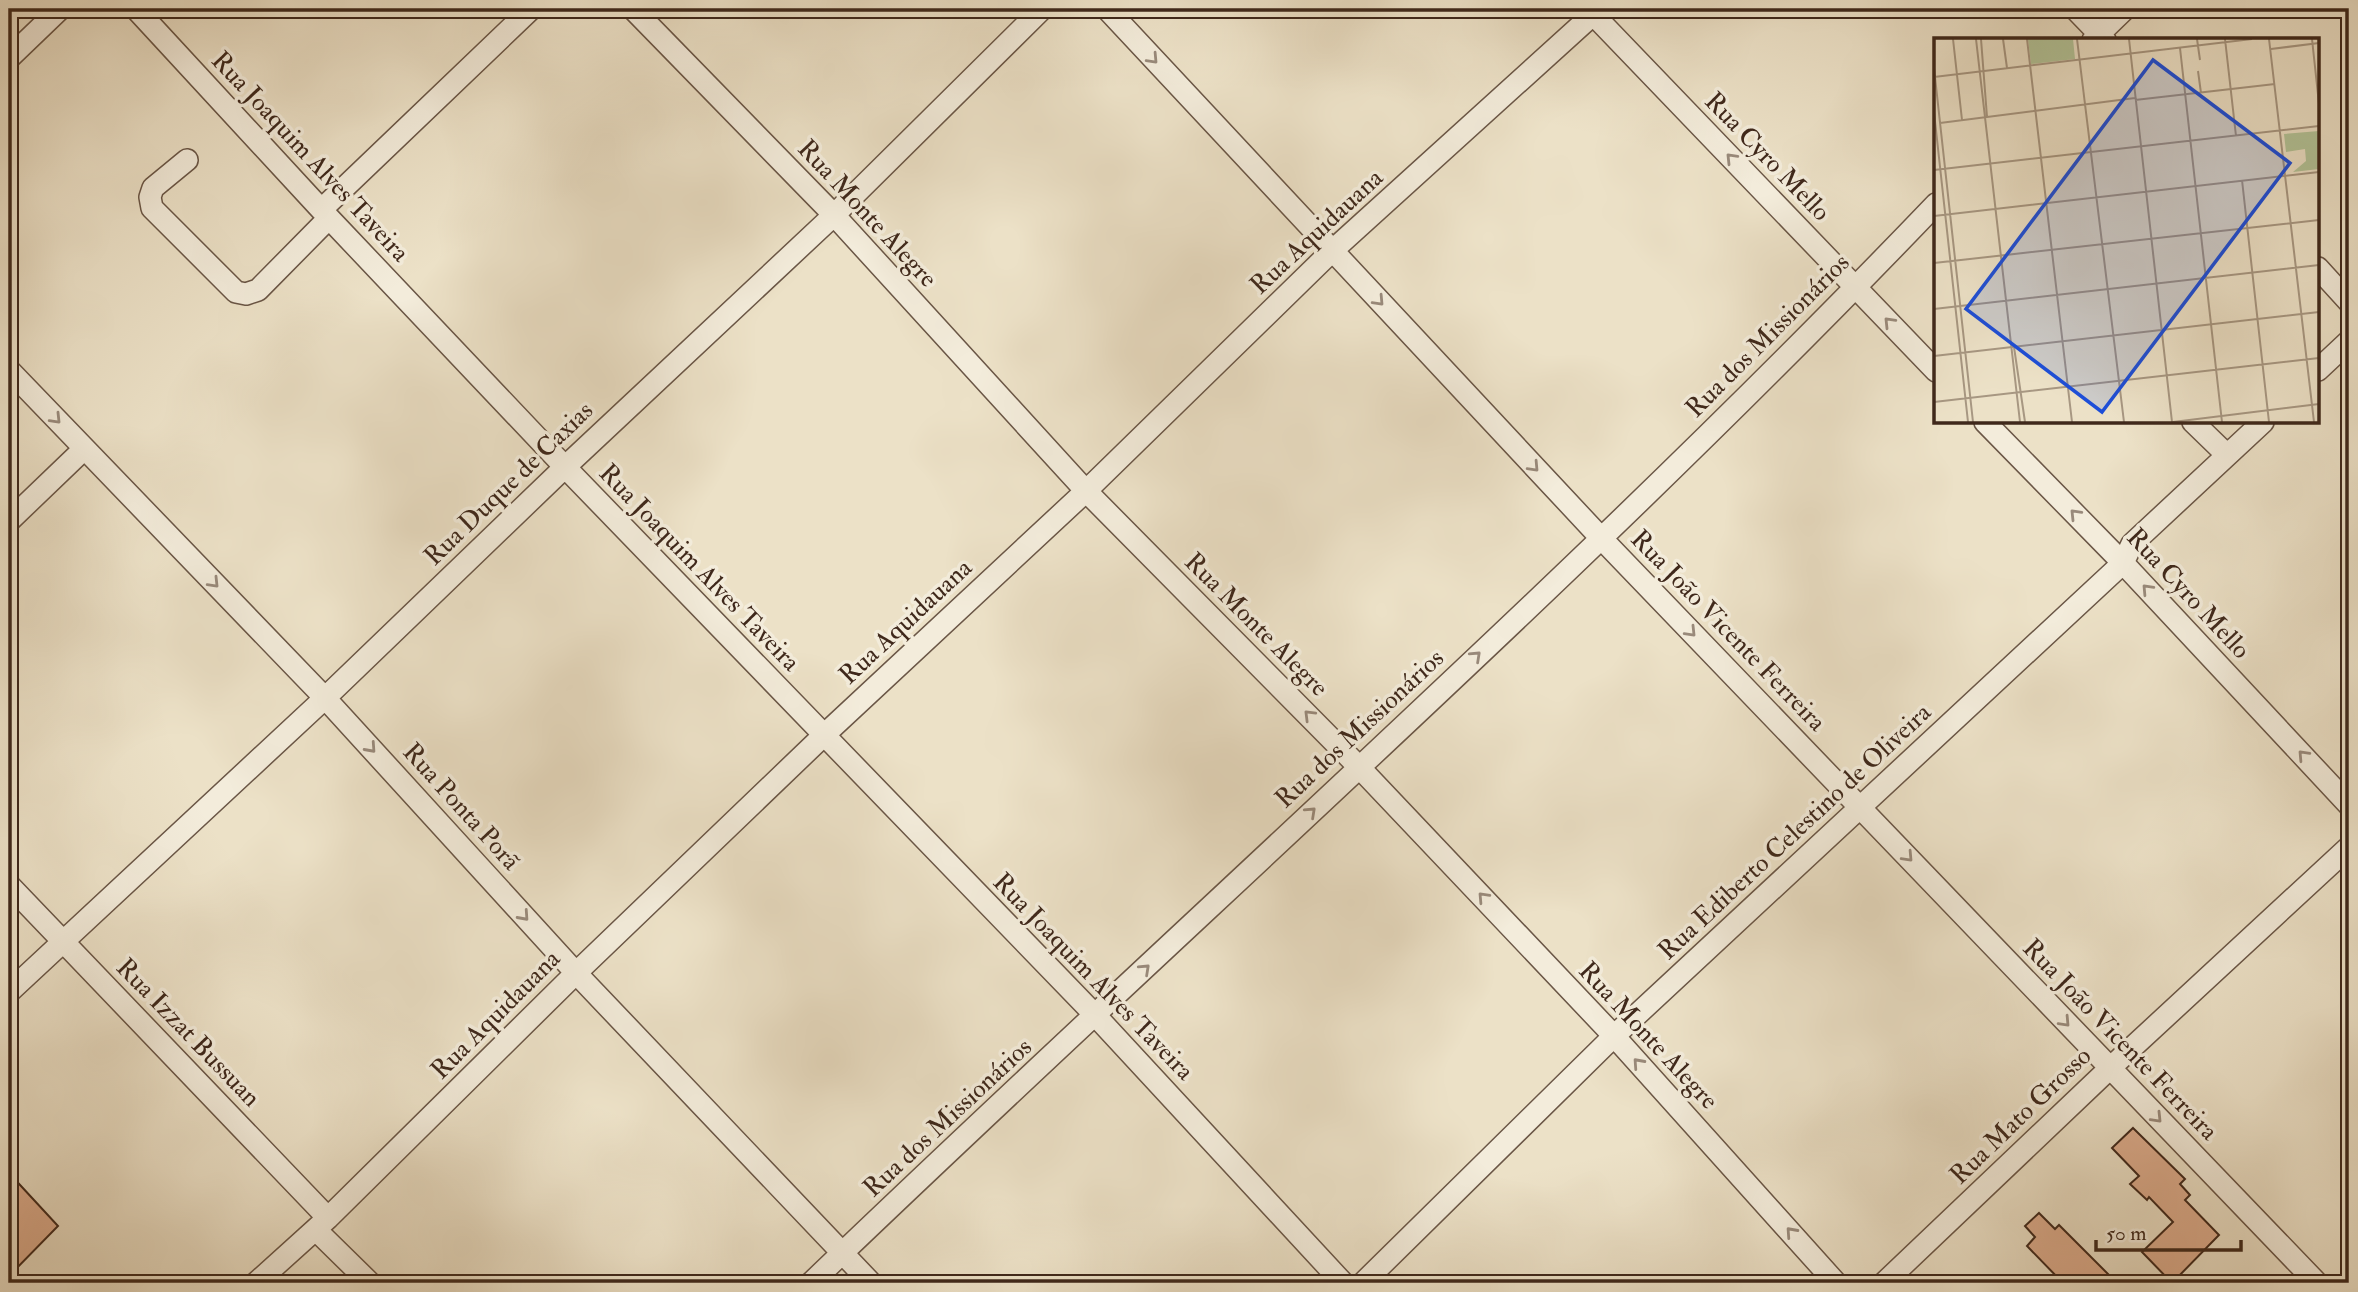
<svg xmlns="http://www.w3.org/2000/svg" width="2358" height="1292" viewBox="0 0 2358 1292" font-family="'IM FELL Double Pica',serif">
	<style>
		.building { fill: #ddad8e; stroke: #3f281b; stroke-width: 2 }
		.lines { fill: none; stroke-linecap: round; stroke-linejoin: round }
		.minor-casing { stroke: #6a5646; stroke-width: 24 }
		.minor { stroke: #f3ecdb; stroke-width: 21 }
		.oneway { stroke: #998a7b }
		.labels { text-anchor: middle; stroke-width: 7; stroke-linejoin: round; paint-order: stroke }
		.street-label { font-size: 26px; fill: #3f281b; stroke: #f3ecdb }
		.inset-road { fill: none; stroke: #a79782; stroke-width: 2 }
		.view { fill: #1d4ed8; fill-opacity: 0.15; stroke: #1d4ed8; stroke-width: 3.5 }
		.inset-edge { fill: none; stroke: #3f281b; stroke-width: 3.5 }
	</style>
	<rect width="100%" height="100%" fill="#ece1c7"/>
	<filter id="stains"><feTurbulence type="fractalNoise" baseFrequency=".00286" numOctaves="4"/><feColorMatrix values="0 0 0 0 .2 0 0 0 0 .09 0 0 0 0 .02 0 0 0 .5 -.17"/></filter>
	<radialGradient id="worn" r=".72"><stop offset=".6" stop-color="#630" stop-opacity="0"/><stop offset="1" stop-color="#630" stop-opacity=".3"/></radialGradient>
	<path class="building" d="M2133,1128L2185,1179L2180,1184L2190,1195L2185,1200L2219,1235L2172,1283L2142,1252L2173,1222L2149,1197L2147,1200L2130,1184L2139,1176L2112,1148Z
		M9,1173L58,1226L9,1276Z
		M2039,1213L2055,1229L2059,1225L2117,1283H2063L2027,1246L2035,1237L2025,1226Z"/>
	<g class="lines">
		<defs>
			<path id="minor" d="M136,9L329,218L565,467L1096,1016L1343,1283
				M633,9L834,215L1086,491L1359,767L1614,1036L1836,1283
				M1107,9L1601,538L2317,1283
				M1588,9L1936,371
				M2075,9L2105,40
				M2093,40L2125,9
				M9,58L60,9
				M187,160L153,188L150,197L152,208L236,292L246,294L258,290L329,218
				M322,209L531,9
				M2318,268L2349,302
				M9,370L325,698L576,973L871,1283
				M2318,370L2349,341
				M1985,422L2123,563L2349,805
				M2193,422L2227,455
				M9,521L84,449
				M9,885L328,1218
				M9,992L325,698L565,467L834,215L1042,9
				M316,1230L370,1283
				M256,1283L328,1218L576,973L823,736L1086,491L1332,251L1599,9
				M811,1283C1185,923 1577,579 1936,204
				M1363,1283L1614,1036L2123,563L2132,544L2263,422
				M1884,1283L2109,1069L2349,847"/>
		</defs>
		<use href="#minor" class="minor-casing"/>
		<use href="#minor" class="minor"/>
	</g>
	<defs><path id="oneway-chevron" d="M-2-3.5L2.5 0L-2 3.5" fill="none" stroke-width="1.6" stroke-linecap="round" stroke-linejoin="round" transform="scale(1.75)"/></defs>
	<g class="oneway">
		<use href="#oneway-chevron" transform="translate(1153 59) rotate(47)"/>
		<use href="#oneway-chevron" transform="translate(1731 158) rotate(-134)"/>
		<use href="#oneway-chevron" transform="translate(1379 301) rotate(47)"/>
		<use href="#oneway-chevron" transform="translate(1889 322) rotate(-134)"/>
		<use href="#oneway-chevron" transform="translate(56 419) rotate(46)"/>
		<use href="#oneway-chevron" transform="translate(1534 467) rotate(47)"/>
		<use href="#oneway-chevron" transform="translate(2075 514) rotate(-134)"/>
		<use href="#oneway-chevron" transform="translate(214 583) rotate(46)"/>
		<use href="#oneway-chevron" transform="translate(2147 589) rotate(-133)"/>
		<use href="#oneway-chevron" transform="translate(1691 632) rotate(46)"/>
		<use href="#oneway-chevron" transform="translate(1476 656) rotate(-43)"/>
		<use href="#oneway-chevron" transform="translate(1309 715) rotate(-135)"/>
		<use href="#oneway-chevron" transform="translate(371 748) rotate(48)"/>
		<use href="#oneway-chevron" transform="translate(2303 755) rotate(-133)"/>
		<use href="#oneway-chevron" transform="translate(1311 812) rotate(-43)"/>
		<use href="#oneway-chevron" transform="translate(1908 857) rotate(47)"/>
		<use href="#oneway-chevron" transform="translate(1483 897) rotate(-133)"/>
		<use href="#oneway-chevron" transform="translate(524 916) rotate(48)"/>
		<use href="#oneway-chevron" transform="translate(1145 969) rotate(-43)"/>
		<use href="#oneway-chevron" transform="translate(2065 1022) rotate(47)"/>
		<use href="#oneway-chevron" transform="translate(1638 1063) rotate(-132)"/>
		<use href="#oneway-chevron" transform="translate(2157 1118) rotate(46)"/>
		<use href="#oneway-chevron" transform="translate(1791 1232) rotate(-132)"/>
	</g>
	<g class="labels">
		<g class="street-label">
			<text transform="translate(311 156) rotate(47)" y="9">Rua Joaquim Alves Taveira</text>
			<text transform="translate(1768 156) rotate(46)" y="9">Rua Cyro Mello</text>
			<text transform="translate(868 213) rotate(47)" y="9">Rua Monte Alegre</text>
			<text transform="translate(1316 231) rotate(-43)" y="9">Rua Aquidauana</text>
			<text transform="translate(1767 335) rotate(-45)" y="9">Rua dos Missionários</text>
			<text transform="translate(508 483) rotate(-44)" y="9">Rua Duque de Caxias</text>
			<text transform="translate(700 567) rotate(46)" y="9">Rua Joaquim Alves Taveira</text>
			<text transform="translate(2189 593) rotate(47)" y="9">Rua Cyro Mello</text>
			<text transform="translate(905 621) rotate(-43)" y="9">Rua Aquidauana</text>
			<text transform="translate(1257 624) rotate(45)" y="9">Rua Monte Alegre</text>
			<text transform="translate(1729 630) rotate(46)" y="9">Rua João Vicente Ferreira</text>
			<text transform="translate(1359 728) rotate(-43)" y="9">Rua dos Missionários</text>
			<text transform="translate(462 806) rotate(48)" y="9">Rua Ponta Porã</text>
			<text transform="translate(1794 831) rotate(-43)" y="9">Rua Ediberto Celestino de Oliveira</text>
			<text transform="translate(1094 976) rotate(46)" y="9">Rua Joaquim Alves Taveira</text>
			<text transform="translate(495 1014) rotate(-45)" y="9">Rua Aquidauana</text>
			<text transform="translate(189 1032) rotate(46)" y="9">Rua Izzat Bussuan</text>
			<text transform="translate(1649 1035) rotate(47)" y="9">Rua Monte Alegre</text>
			<text transform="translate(2121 1039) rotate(46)" y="9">Rua João Vicente Ferreira</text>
			<text transform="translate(2020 1115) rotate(-44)" y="9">Rua Mato Grosso</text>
			<text transform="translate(947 1117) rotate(-43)" y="9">Rua dos Missionários</text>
		</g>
	</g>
	<g transform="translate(1934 38)">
		<rect width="385" height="385" fill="#ece1c7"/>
		<path d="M94,1H139L141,21L97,26ZM385,93V131L359,134L372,123L371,111L352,114L350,96Z" fill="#b3c499"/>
		<path class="inset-road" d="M19,1L28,82M42,1L86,384M47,1L53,79M69,1L73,30M93,1L138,384M143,1L190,384M195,1L238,384M263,1L266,22M291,1L302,98M335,1L380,384M378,1L385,66M246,10L288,384M337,11L385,5M0,30L39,384M264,33L267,55M0,39L318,1M201,62L341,46M0,74L34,384M6,85L201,60M0,132L385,88M308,142L335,384M0,178L385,134M0,225L385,182M0,271L385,227M80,309L91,384M0,318L385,274M0,364L385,320M239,384L385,366"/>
		<path class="view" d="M219,22L356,125L168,374L32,271Z"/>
		<rect width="385" height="385" class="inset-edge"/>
	</g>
	<rect width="2358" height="1292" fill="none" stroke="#ece1c7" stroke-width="35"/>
	<rect x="10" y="10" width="2337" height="1271" fill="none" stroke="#3f281b" stroke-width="3.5"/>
	<rect x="18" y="18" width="2323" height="1257" fill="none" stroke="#3f281b" stroke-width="2"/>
	<path d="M2096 1240v10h145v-10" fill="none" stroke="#3f281b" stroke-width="3.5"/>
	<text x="2106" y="1240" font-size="21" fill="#3f281b" stroke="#f3ecdb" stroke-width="5" paint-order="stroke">50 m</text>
	<rect width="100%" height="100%" filter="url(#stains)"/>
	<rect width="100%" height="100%" fill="url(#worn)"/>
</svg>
